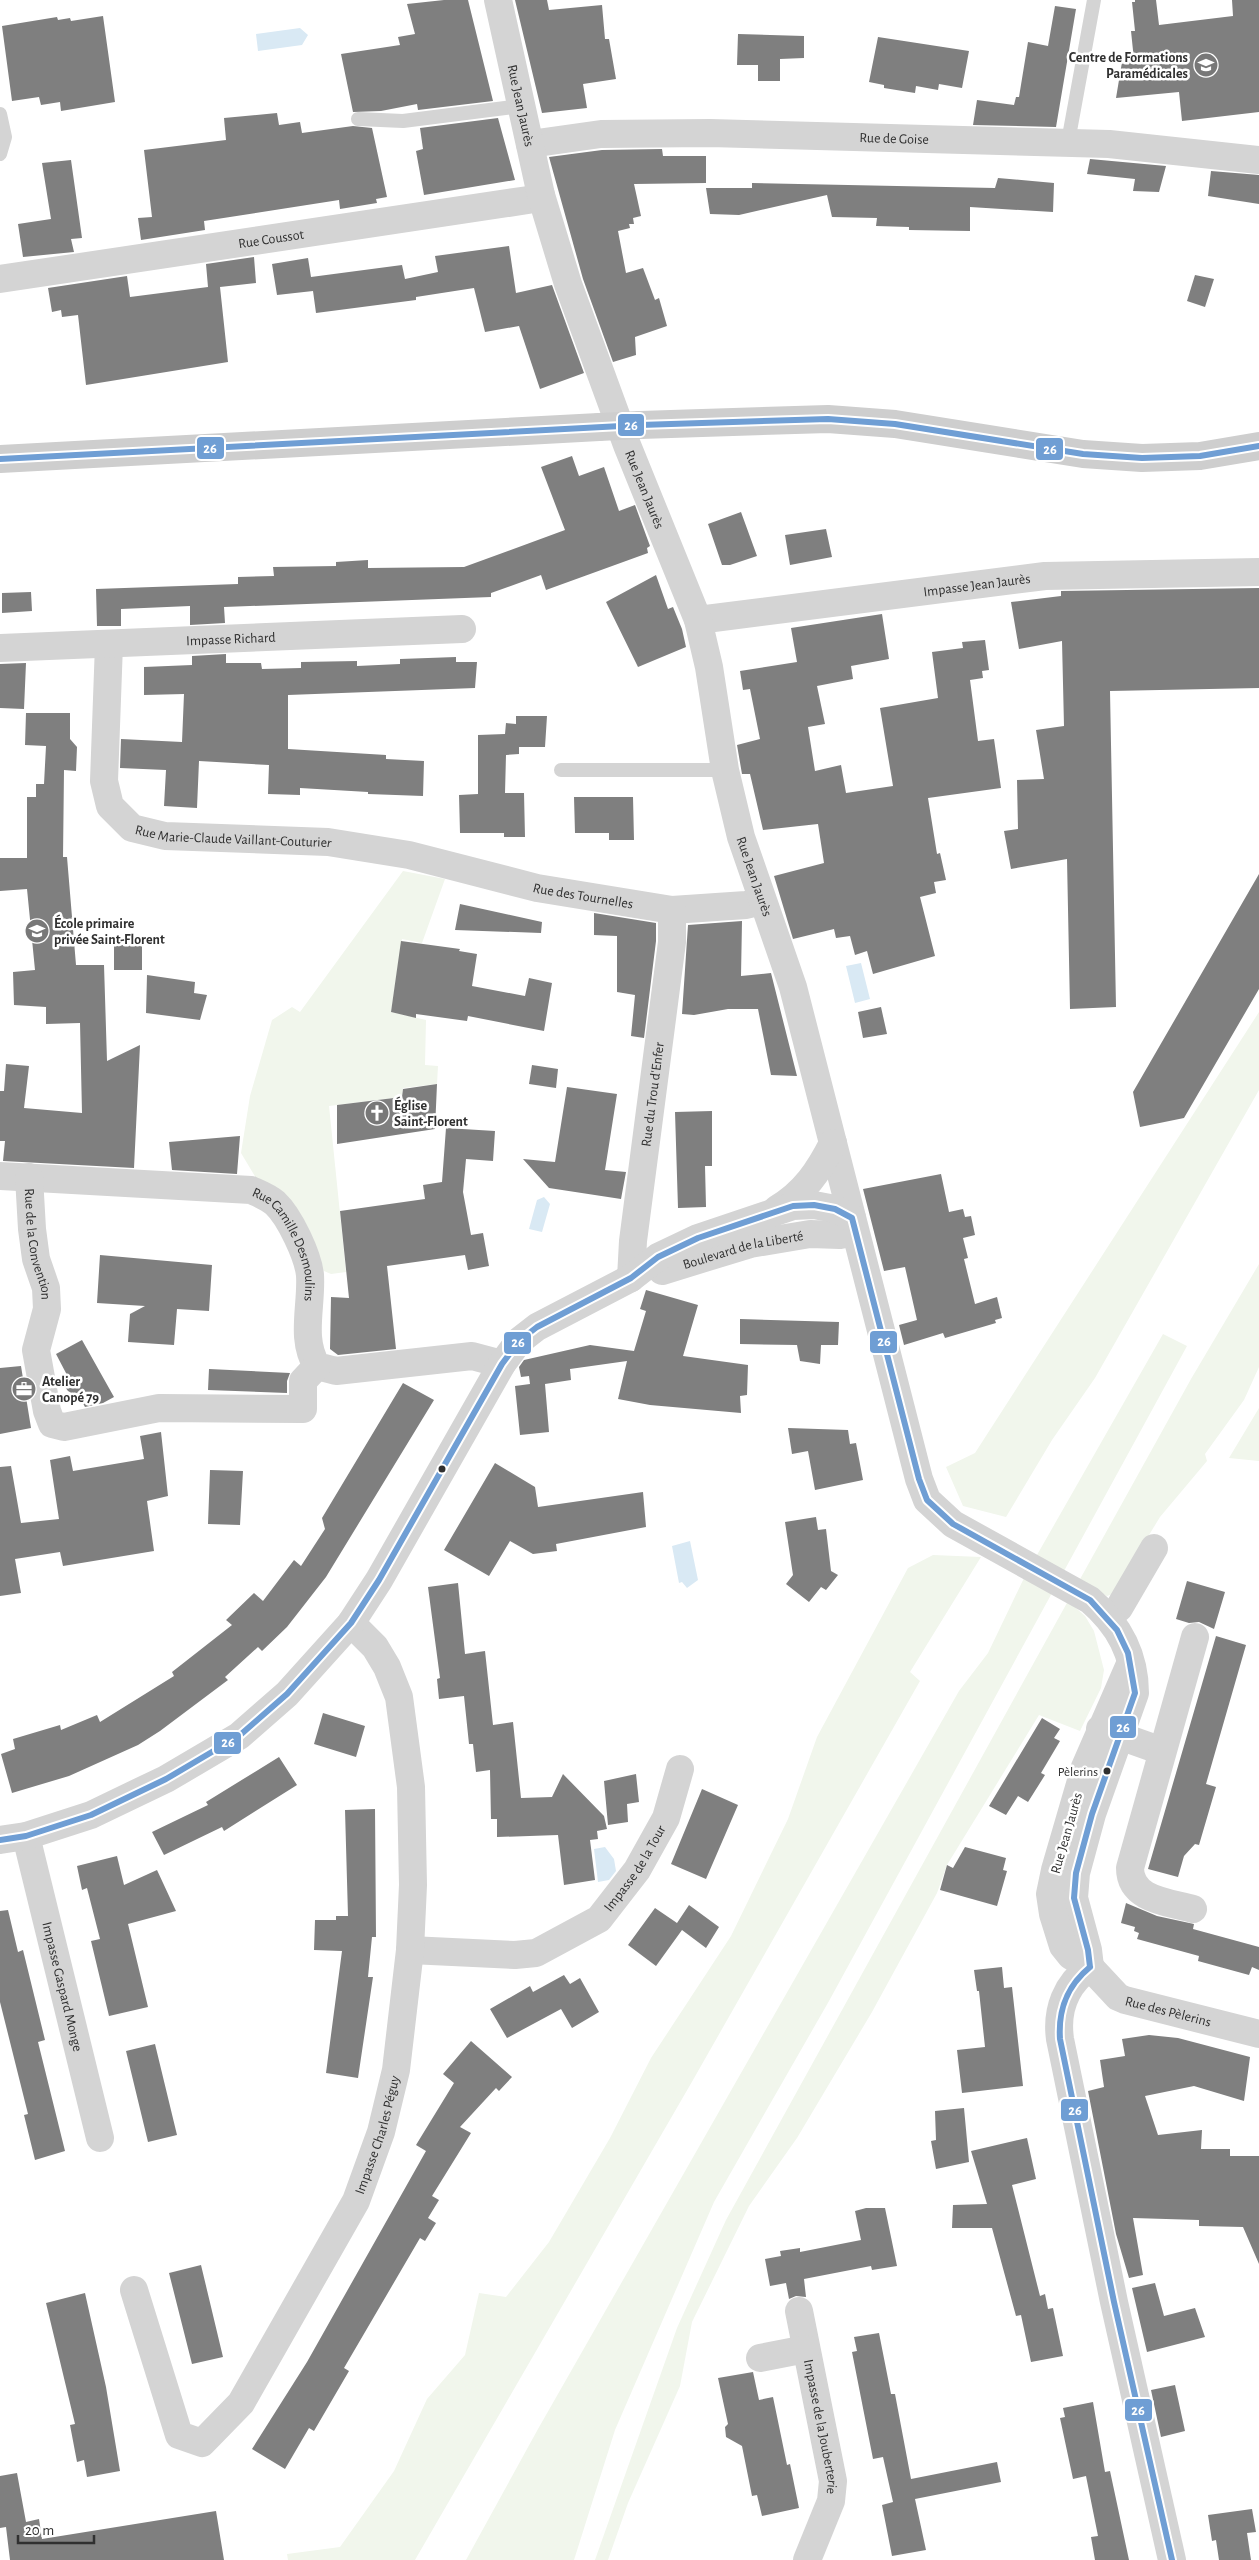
<svg xmlns="http://www.w3.org/2000/svg" width="1259" height="2560" viewBox="0 0 1259 2560" font-family="'Alegreya Sans',sans-serif">
	<style>
		.green { fill: #f1f6ec }
		.water { fill: #d9e9f4 }
		.building { fill: #7f7f7f }
		.lines { fill: none; stroke-linecap: round; stroke-linejoin: round }
		.service { stroke: #d4d4d4; stroke-width: 14 }
		.minor { stroke: #d4d4d4; stroke-width: 28 }
		.tertiary { stroke: #d4d4d4; stroke-width: 28 }
		.secondary { stroke: #cecece; stroke-width: 28 }
		.secondary-bridge { stroke: #cecece; stroke-width: 28 }
		.bus-1-casing { stroke: #fff; stroke-width: 10 }
		.bus-1 { stroke: #6f9ed4; stroke-width: 6 }
		.bus-dot { fill: #303030; stroke: #fff; stroke-width: 2 }
		.labels { text-anchor: middle; stroke-width: 5; stroke-linejoin: round; paint-order: stroke }
		.bus-label { font-size: 13px; fill: #303030; stroke: #fff; text-anchor: end }
		.poi-label { font-size: 14px; font-weight: bold; fill: #303030; stroke: #fff; text-anchor: start }
		.street-label { font-size: 14px; fill: #303030; stroke: #fff }
		.line-badge { stroke: #fff; stroke-width: 2 }
		.badge-label { font-size: 14px; text-anchor: middle; font-weight: bold; fill: #fff }
	</style>
	<rect width="100%" height="100%" fill="#fff"/>
	<path class="green" d="M403,871L445,879L422,943L402,939L391,1012L426,1020L425,1065L438,1066L437,1084L403,1088L402,1097L329,1106L346,1272L331,1274L317,1268L262,1188L241,1153L250,1096L272,1020L292,1007L300,1012Z
		M1259,1012V1090L1095,1378L1052,1440L1006,1517L963,1506L946,1467L975,1453Z
		M1259,1264V1367L1244,1400L1205,1454L1207,1461L1160,1517L1113,1594L1107,1596L1079,1581L1191,1379Z
		M1163,1334L1187,1346L829,2001L714,2202L615,2430L574,2560H466L538,2429L959,1691L988,1653L1025,1576Z
		M1259,1407V1461L1229,1458L1259,1408Z
		M933,1555L981,1557L910,1672L920,1681L693,2080L415,2560H288L287,2554L340,2547L394,2471L427,2399L465,2355L479,2293L506,2297L549,2242L610,2138L651,2058L731,1936L788,1819L817,1737L908,1568Z
		M1068,1601L1085,1616L1094,1631L1104,1670L1101,1688L1080,1731L1039,1715L947,1865L937,1893L872,2012L797,2138L749,2206L692,2322L680,2386L628,2503L608,2560H595L677,2328L726,2220Z"/>
	<path class="water" d="M300,28L308,35L302,45L258,51L256,34Z
		M861,963L870,999L855,1003L846,966Z
		M544,1197L550,1204L542,1232L529,1229L537,1200Z
		M690,1541L698,1580L687,1588L682,1582L679,1583L672,1546Z
		M605,1847L614,1859L616,1871L609,1880L598,1882L594,1849Z"/>
	<path class="building" d="M444,0H468L493,101L418,110L417,104L381,111L353,112L341,54L400,45L398,37L415,34L407,4Z
		M515,0H547L549,10L602,5L605,39H609L616,79L583,84L587,108L542,113Z
		M1135,0H1156L1159,25L1233,16L1232,0H1259V112L1182,121L1179,92L1116,98L1122,62L1134,60L1131,31H1135L1132,2H1135Z
		M1055,6L1076,9L1056,127L973,125L977,100L1014,105L1016,97H1019L1028,42L1048,46Z
		M103,16L115,102L61,111L60,102L41,105L39,97L12,101L2,26L57,17L58,20L70,18L71,21Z
		M738,34L804,36V58L780,59V81H758V65H737Z
		M878,37L969,51L962,88L939,84L938,90L916,86L915,93L884,88V85L869,82Z
		M277,113L279,125L300,122L302,133L353,126L372,128L387,197L376,199L377,203L340,209L339,200L204,221L205,230L141,240L138,218L152,217L144,150L226,140L224,118Z
		M498,118L515,180L424,195L416,151L423,149L420,128Z
		M662,149L663,156H706V183L634,184L641,216L633,218L634,224H629L630,228L618,231L626,273L643,268L655,300L659,298L667,326L635,337L636,355L613,362L583,279L549,157L602,150Z
		M1090,159L1166,166L1159,192L1133,191L1135,179L1087,174Z
		M71,160L82,238L71,239L74,252L23,257L18,224L51,219L42,163Z
		M1211,171L1259,175V204L1208,196Z
		M998,178L1054,183L1053,212L970,207V231L909,230V227L876,226L877,218L832,217L827,195L739,215L710,214L706,188H752V183L995,188Z
		M509,246L516,293L552,285L584,373L540,389L519,326L485,332L474,288L416,297V300L316,313L313,291L277,295L272,264L308,258L311,277L402,265L405,279L438,272L435,256Z
		M254,257L256,283L220,287L228,362L86,385L78,315L62,317L61,310L52,312L48,288L127,276L130,297L208,287L206,264Z
		M1195,275L1214,279L1205,307L1187,301Z
		M572,456L579,476L604,467L619,511L635,505L650,546L647,548L648,553L546,590L541,575L491,593V597L224,607L225,623L190,625V606L121,609V626H97L96,589L238,584V577L274,576L273,567L336,566V562L368,560V568L464,567L565,530L541,467Z
		M741,512L757,556L730,565H722L708,524Z
		M826,529L832,557L790,565L785,535Z
		M656,575L668,609L673,607L682,629L686,647L638,667L606,602Z
		M1259,588V688L1110,691L1116,1007L1070,1009L1067,859L1011,869L1004,831L1018,829L1017,780L1044,779L1036,730L1064,726L1062,641L1019,649L1011,602L1061,596V591Z
		M31,592L32,611L2,613V593Z
		M882,614L889,659L851,666L853,679L817,686L825,724L808,727L815,771L841,765L846,793L893,786L880,708L938,698L932,652L963,648L962,642L985,640L989,670L982,671L983,678L970,680L978,741L994,739L1001,788L928,798L937,854L940,853L946,880L934,882L936,893L920,897L935,956L873,974L867,951L855,955L850,936L836,938L834,929L793,939L774,876L824,863L818,824L763,830L750,774H742L737,745L760,739L750,689L743,690L740,671L797,662L791,628Z
		M226,654V663H261L262,669L301,668V662L357,661V666L400,664V659L456,657V662H477L475,688L288,695V749L386,755V759L424,761L423,796L368,794V792L300,788V795L268,794L269,765L199,761L197,808L164,806L166,770L120,768L121,739L182,742L184,694L144,695V667L192,665V656Z
		M26,663L24,709L0,708V664Z
		M26,713H70V739L77,747L76,771L64,770L63,857H67L76,965H104L107,1061L140,1045L134,1168L3,1161L5,1141H0V1091H4L6,1064L29,1066L24,1108L82,1113L80,1023L46,1024V1007L14,1005L13,972L35,970L27,889L0,891V858H27V797H36V784H44L46,746L25,745Z
		M516,716H547L545,747H519V754L506,755L505,793H524L525,837H504V833H460L459,795L478,794V735L505,734L506,723L516,724Z
		M574,797H633L634,840H609V833H575Z
		M1259,874V989L1184,1118L1140,1127L1133,1092Z
		M460,904L542,922L541,933L455,930Z
		M594,913L656,923V941L644,1038L631,1036L635,995L617,992V936L594,935Z
		M742,921L741,976L771,973L797,1076L771,1075L758,1009H728L694,1015L682,1014L688,925Z
		M401,941L460,949L459,951L477,954L472,986L525,996L529,978L552,983L544,1031L468,1016L467,1021L416,1014V1018L391,1012Z
		M114,945H142V970H114Z
		M147,975L195,982L194,993L207,995L200,1020L146,1013Z
		M881,1007L887,1034L863,1038L858,1012Z
		M532,1065L558,1069L556,1088L529,1084Z
		M437,1084L435,1129L337,1144V1105L402,1097L403,1089Z
		M567,1087L617,1094L605,1170L626,1172L621,1199L549,1188L523,1159L555,1162Z
		M712,1111V1166H705L706,1207L678,1208L675,1112Z
		M446,1128L495,1131L493,1161L466,1159L463,1192L471,1235L483,1233L489,1266L468,1270L465,1255L387,1266L396,1349L338,1355L330,1349L331,1297L349,1298L340,1211L425,1199L423,1185L442,1182Z
		M240,1136L237,1174L172,1170L169,1142Z
		M941,1174L949,1212L963,1209L965,1217L971,1216L975,1235L963,1238L968,1258L964,1259L975,1304L997,1297L1002,1318L995,1320L996,1323L945,1338L943,1333L904,1345L899,1325L917,1320L905,1267L884,1271L863,1189Z
		M100,1255L212,1265L209,1311L177,1309L174,1345L128,1342L130,1314L145,1306L97,1303Z
		M646,1290L698,1305L683,1356L748,1365L747,1395L740,1396L741,1413L650,1405L618,1399L627,1361L570,1369L571,1380L545,1384L549,1432L520,1435L515,1386L530,1384L529,1376L521,1377L519,1367L524,1360L590,1345L634,1351L646,1311L640,1309Z
		M740,1319L839,1322L838,1345H821L820,1364L800,1361L797,1345L740,1344Z
		M82,1340L114,1397L103,1403L85,1407L80,1398L68,1391L59,1379L67,1375L56,1354Z
		M21,1366L31,1428L0,1434V1368Z
		M209,1369L290,1373L287,1381V1393L208,1390Z
		M403,1383L434,1400L326,1577L287,1627L262,1651L258,1647L225,1677L228,1680L160,1731L138,1745L69,1776L12,1793L1,1754L15,1749L13,1739L60,1725L61,1730L97,1715L100,1722L174,1676L172,1672L232,1625L226,1620L254,1593L263,1601L294,1560L301,1566L325,1529L322,1518Z
		M788,1428L848,1430L850,1444L856,1443L863,1480L815,1490L808,1451L792,1454Z
		M161,1432L168,1496L147,1501L154,1551L63,1566L60,1552L15,1559L21,1593L0,1596V1467L11,1466L21,1523L59,1519L50,1460L70,1456L73,1471L144,1459L140,1436Z
		M495,1463L535,1487L538,1507L643,1492L646,1527L556,1544L557,1551L533,1554L510,1541L489,1576L444,1550Z
		M210,1470L243,1471L240,1525L208,1524Z
		M816,1517L818,1530L826,1529L831,1571L838,1575L826,1590L821,1587L809,1602L786,1584L793,1575L785,1522Z
		M1187,1581L1225,1592L1214,1629L1199,1622L1189,1623L1176,1619Z
		M458,1583L465,1654L485,1651L493,1725L513,1722L521,1798L552,1797L563,1774L604,1816L607,1829L597,1831L598,1839L590,1840L595,1880L564,1885L558,1835L497,1837V1819H491L490,1770L476,1772L473,1744H469L464,1696L439,1699L437,1679L440,1678L428,1587Z
		M1216,1636L1246,1645L1206,1784L1216,1787L1199,1845L1195,1844L1184,1856L1178,1877L1148,1869Z
		M323,1713L365,1726L356,1757L314,1744Z
		M1042,1718L1060,1729L1054,1738L1060,1741L1041,1773L1045,1775L1028,1802L1018,1796L1006,1815L989,1806Z
		M279,1757L297,1785L224,1831L222,1827L164,1855L152,1832L208,1805L206,1802Z
		M636,1774L639,1802L627,1804L628,1822L608,1825L604,1781Z
		M702,1789L738,1805L706,1879L671,1864Z
		M375,1809L376,1937H372L368,1977H373L358,2078L326,2073L342,1951L314,1950L315,1920H336V1916H348L345,1810Z
		M965,1847L1006,1858L1003,1870L1007,1871L997,1906L940,1890L947,1865L953,1868Z
		M117,1856L124,1885L157,1870L176,1911L128,1924L148,2007L109,2016L91,1941L100,1939L87,1888L82,1890L77,1866Z
		M1126,1903L1157,1916L1194,1924L1193,1929L1259,1947V1970L1252,1967L1249,1975L1198,1961L1199,1956L1137,1939L1139,1933L1134,1931L1135,1927L1121,1923Z
		M689,1905L719,1927L706,1948L682,1930L656,1966L628,1945L655,1908L677,1923Z
		M8,1910L18,1952L23,1950L45,2040L38,2042L65,2151L35,2160L24,2115L28,2114L0,2002V1911Z
		M1002,1967L1004,1988L1012,1987L1023,2086L962,2093L957,2050L985,2047L979,1991H977L974,1970Z
		M564,1975L570,1984L580,1978L599,2012L572,2028L561,2009L507,2038L490,2009L530,1986L533,1992Z
		M1149,2035L1178,2038L1250,2057L1244,2101L1194,2086L1145,2096L1158,2135L1202,2130L1201,2149H1230V2156H1259V2264L1243,2227L1199,2226V2220L1133,2218L1143,2275L1129,2278L1116,2234L1088,2091L1104,2087L1100,2060L1125,2056L1122,2039Z
		M471,2041L512,2077L499,2091L496,2088L460,2127L471,2133L432,2196L439,2200L428,2218L436,2223L425,2241L420,2238L344,2368L349,2371L314,2431L309,2428L285,2469L252,2449L307,2362L426,2151L416,2145L454,2083L443,2074Z
		M155,2044L177,2135L148,2142L126,2051Z
		M964,2108L969,2162L936,2169L931,2141L936,2140L935,2111Z
		M1027,2138L1036,2179L1012,2185L1040,2296L1045,2294L1048,2309L1053,2308L1063,2356L1031,2362L1021,2315L1016,2316L992,2228H952L953,2205L987,2204L971,2151Z
		M866,2208H885L897,2266L872,2270L871,2266L804,2279L806,2297L796,2296L789,2299L786,2283L770,2286L765,2259L781,2256L780,2251L800,2248V2252L861,2240L855,2211Z
		M201,2265L223,2357L192,2364L169,2273Z
		M1155,2283L1164,2316L1195,2308L1205,2337L1147,2352L1132,2288Z
		M85,2293L106,2387L120,2471L87,2477L84,2460L77,2462L70,2425L75,2424L46,2303Z
		M879,2333L891,2394H895L911,2479L997,2462L1001,2482L915,2499L926,2550L892,2556L882,2505L893,2502L883,2457L873,2459L852,2352L857,2351L854,2337Z
		M753,2372L759,2400L773,2397L787,2465L790,2464L799,2508L762,2516L757,2495L752,2496L742,2446L726,2437L725,2427L728,2424L718,2378Z
		M1175,2385L1185,2431L1161,2437L1151,2390Z
		M1093,2402L1105,2472L1110,2471L1129,2560H1095L1091,2537L1098,2536L1086,2476L1073,2479L1060,2418L1065,2417L1063,2408Z
		M17,2473L26,2522L39,2519L42,2539L216,2511L224,2560H10L6,2527L0,2528V2476Z
		M1252,2509L1256,2532L1247,2533L1251,2560H1219L1216,2540L1212,2541L1208,2515Z"/>
	<g class="lines">
		<path class="service" d="M0,114L5,137L0,154
			M358,119L403,121L521,106
			M1070,144V131L1094,0
			M561,770H725"/>
		<g class="minor">
			<path id="s1" d="M530,144L601,134L710,133L1109,144L1259,160"/>
			<path id="s2" d="M0,279L528,200L541,195"/>
			<path id="s3" d="M698,620L1045,576L1259,572"/>
			<path id="s4" d="M109,644L104,781L110,806L132,828L165,836L328,842L409,855L537,888L672,910L746,905L762,901"/>
			<path id="s5" d="M0,648L462,629"/>
			<path id="s6" d="M0,1176L251,1190C260,1194 268,1197 275,1203C290,1217 308,1256 310,1275C312,1306 300,1339 317,1366L336,1371L472,1356L502,1364"/>
			<path id="s7" d="M29,1177L32,1229L36,1259L46,1288L47,1309L36,1350L47,1411L52,1424L64,1427L159,1408L303,1409V1381L317,1366"/>
			<path id="s8" d="M631,1278L633,1241L672,942V910"/>
			<path d="M1108,1617L1119,1608L1154,1548"/>
			<path d="M1100,1729L1162,1751"/>
			<path id="s9" d="M26,1836L100,2138"/>
			<path d="M1193,1909C1168,1902 1130,1900 1130,1868L1195,1637"/>
			<path id="s10" d="M410,1950L515,1955L536,1953L599,1919L637,1870L666,1818L680,1769"/>
			<path id="s11" d="M134,2290L179,2435L202,2443L241,2403L356,2201L381,2132L396,2070L410,1950L413,1885L411,1787L399,1697L387,1667L375,1647L351,1623"/>
			<path id="s12" d="M799,2311L833,2481L831,2501L807,2560"/>
			<path d="M760,2358L806,2349"/>
		</g>
		<g class="tertiary">
			<path id="s13" d="M498,0L541,195L568,284L627,445L698,620L709,667L725,770L741,837L793,987L919,1479L927,1500L953,1524L1090,1600C1119,1625 1135,1654 1135,1693L1092,1814L1076,1873L1074,1898L1088,1950L1090,1967"/>
			<path d="M777,1209C804,1193 819,1171 833,1143"/>
			<path id="s14" d="M662,1271L750,1244L810,1234L840,1235L855,1232"/>
			<path id="s15" d="M1130,1664L1085,1767L1055,1870L1050,1894L1053,1914L1063,1946L1071,1956L1090,1967L1118,1997L1125,2000L1259,2034"/>
			<path d="M0,1840L26,1836L91,1815L166,1779L239,1736L287,1694L351,1623L379,1580L502,1364L519,1341L537,1327L631,1278L658,1257L698,1238L793,1206L814,1205L835,1209L852,1218"/>
			<path d="M1090,1967C1066,1984 1056,2010 1060,2039L1114,2302L1172,2560"/>
		</g>
		<path class="secondary" d="M640,425L828,419L895,424L1083,454L1142,458L1200,456L1259,446
			M0,459L599,427"/>
		<path class="secondary-bridge" d="M599,427L640,425"/>
		<defs>
			<path id="bus-1" d="M0,459L640,425L828,419L895,424L1083,454L1142,458L1200,456L1259,446
				M0,1840L26,1836L91,1815L166,1779L239,1736L287,1694L351,1623L379,1580L502,1364L519,1341L537,1327L631,1278L658,1257L698,1238L793,1206L814,1205L835,1209L852,1218L919,1479L927,1500L953,1524L1090,1600L1117,1630L1128,1653L1135,1693L1092,1814L1076,1873L1074,1898L1088,1950L1090,1967
				M1090,1967C1067,1986 1058,2009 1060,2039L1114,2302L1172,2560"/>
		</defs>
		<use href="#bus-1" class="bus-1-casing"/>
		<use href="#bus-1" class="bus-1"/>
	</g>
	<defs>
		<symbol id="university-disc" viewBox="-11 -11 22 22"><circle r="9.5" fill="#787878" stroke="#fff"/><path d="M0-5L7-2L0 1L-7-2ZM-4 1L0 2.5L4 1V4Q0 6-4 4Z" fill="#fff"/></symbol>
		<symbol id="school-disc" viewBox="-11 -11 22 22"><circle r="9.5" fill="#787878" stroke="#fff"/><path d="M0-5L7-2L0 1L-7-2ZM-4 1L0 2.5L4 1V4Q0 6-4 4Z" fill="#fff"/></symbol>
		<symbol id="church-disc" viewBox="-11 -11 22 22"><circle r="9.5" fill="#787878" stroke="#fff"/><path d="M-1.2-6h2.4v3.5h3.3v2.4h-3.3V6h-2.4V-.1h-3.3v-2.4h3.3Z" fill="#fff"/></symbol>
		<symbol id="office-disc" viewBox="-11 -11 22 22"><circle r="9.5" fill="#787878" stroke="#fff"/><path d="M-6-3h4V-5.5h4V-3h4V5H-6ZM-1-4.5V-3h2v-1.5ZM-6 0V1H6V0Z" fill="#fff"/></symbol>
	</defs>
	<g fill-rule="evenodd">
		<use href="#university-disc" x="1192" y="51" width="28" height="28"/>
		<use href="#school-disc" x="23" y="917" width="28" height="28"/>
		<use href="#church-disc" x="363" y="1099" width="28" height="28"/>
		<use href="#office-disc" x="10" y="1375" width="28" height="28"/>
	</g>
	<g class="bus-dot">
		<circle cx="442" cy="1469" r="4.5"/>
		<circle cx="1107" cy="1771" r="4.5"/>
	</g>
	<g class="labels">
		<g class="bus-label">
			<text x="1098" y="1776">Pèlerins</text>
		</g>
		<g class="poi-label">
			<text x="1188" y="62" text-anchor="end">Centre de Formations<tspan x="1188" dy="16">Paramédicales</tspan></text>
			<text x="54" y="928">École primaire<tspan x="54" dy="16">privée Saint-Florent</tspan></text>
			<text x="394" y="1110">Église<tspan x="394" dy="16">Saint-Florent</tspan></text>
			<text x="42" y="1386">Atelier<tspan x="42" dy="16">Canopé 79</tspan></text>
		</g>
		<g class="street-label">
			<text dy="5" stroke="none"><textPath href="#s13" startOffset="108">Rue Jean Jaurès</textPath></text>
			<text dy="5" stroke="none"><textPath href="#s1" startOffset="365">Rue de Goise</textPath></text>
			<text dy="5" stroke="none"><textPath href="#s2" startOffset="274">Rue Coussot</textPath></text>
			<text dy="5" stroke="none"><textPath href="#s13" startOffset="512">Rue Jean Jaurès</textPath></text>
			<text dy="5" stroke="none"><textPath href="#s3" startOffset="281">Impasse Jean Jaurès</textPath></text>
			<text dy="5" stroke="none"><textPath href="#s5" startOffset="231">Impasse Richard</textPath></text>
			<text dy="5" stroke="none"><textPath href="#s4" startOffset="296">Rue Marie-Claude Vaillant-Couturier</textPath></text>
			<text dy="5" stroke="none"><textPath href="#s13" startOffset="916">Rue Jean Jaurès</textPath></text>
			<text dy="5" stroke="none"><textPath href="#s4" startOffset="652">Rue des Tournelles</textPath></text>
			<text dy="5" stroke="none"><textPath href="#s8" startOffset="185">Rue du Trou d'Enfer</textPath></text>
			<text dy="5" stroke="none"><textPath href="#s7" startOffset="68">Rue de la Convention</textPath></text>
			<text dy="5" stroke="none"><textPath href="#s6" startOffset="320">Rue Camille Desmoulins</textPath></text>
			<text dy="5" stroke="none"><textPath href="#s14" startOffset="84">Boulevard de la Liberté</textPath></text>
			<text transform="translate(1066 1833) rotate(-74)" y="5">Rue Jean Jaurès</text>
			<text dy="5" stroke="none"><textPath href="#s10" startOffset="260">Impasse de la Tour</textPath></text>
			<text dy="5" stroke="none"><textPath href="#s9" startOffset="155">Impasse Gaspard Monge</textPath></text>
			<text dy="5" stroke="none"><textPath href="#s15" startOffset="426">Rue des Pèlerins</textPath></text>
			<text dy="5" stroke="none"><textPath href="#s11" startOffset="534">Impasse Charles Péguy</textPath></text>
			<text dy="5" stroke="none"><textPath href="#s12" startOffset="118">Impasse de la Jouberterie</textPath></text>
		</g>
	</g>
	<g class="line-badge">
		<rect x="617" y="413" width="28" height="24" rx="5" fill="#6f9ed4"/>
		<rect x="196" y="436" width="29" height="24" rx="5" fill="#6f9ed4"/>
		<rect x="1035" y="437" width="29" height="24" rx="5" fill="#6f9ed4"/>
		<rect x="869" y="1330" width="29" height="24" rx="5" fill="#6f9ed4"/>
		<rect x="503" y="1331" width="29" height="24" rx="5" fill="#6f9ed4"/>
		<rect x="1109" y="1715" width="28" height="24" rx="5" fill="#6f9ed4"/>
		<rect x="213" y="1731" width="29" height="24" rx="5" fill="#6f9ed4"/>
		<rect x="1060" y="2098" width="29" height="24" rx="5" fill="#6f9ed4"/>
		<rect x="1124" y="2398" width="29" height="24" rx="5" fill="#6f9ed4"/>
	</g>
	<g class="badge-label">
		<text x="631" y="430">26</text>
		<text x="210" y="453">26</text>
		<text x="1050" y="454">26</text>
		<text x="884" y="1346">26</text>
		<text x="518" y="1347">26</text>
		<text x="1123" y="1732">26</text>
		<text x="228" y="1747">26</text>
		<text x="1075" y="2115">26</text>
		<text x="1138" y="2415">26</text>
	</g>
	<path d="M18 2535v8h76v-8" fill="none" stroke="#303030" stroke-width="2.5"/>
	<text x="25" y="2535" font-size="15" fill="#303030" stroke="#ffffff" stroke-width="4" paint-order="stroke">20 m</text>
</svg>
